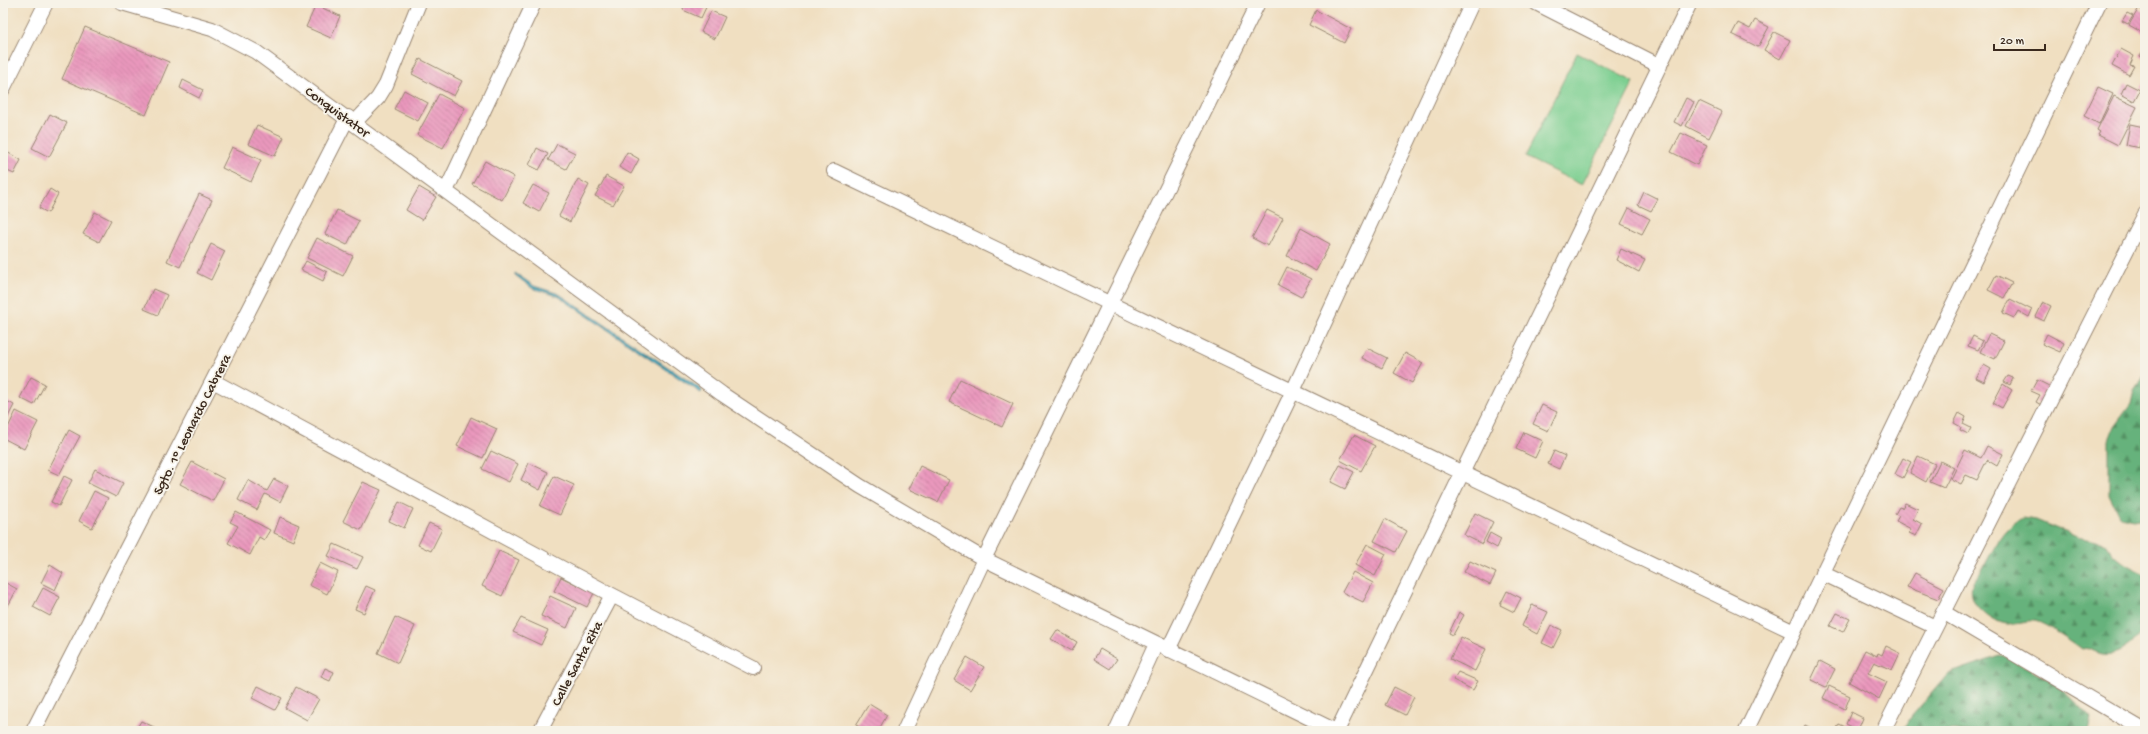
<svg xmlns="http://www.w3.org/2000/svg" width="2148" height="734" viewBox="0 0 2148 734" font-family="'Gochi Hand',sans-serif">
	<style>
		.forest { fill: url(#forest-firs); stroke: #506e4c }
		.pitch { fill: #7dcf91; stroke: #5c7c58 }
		.water { fill: url(#water-waves); stroke: #3f6b70 }
		.building { fill: url(#building-back-hatch) }
		.lines { fill: none; stroke-linecap: round; stroke-linejoin: round }
		.minor-casing { stroke: #968470; stroke-width: 16 }
		.minor { stroke: #fff; stroke-width: 14 }
		.labels { text-anchor: middle; stroke-width: 3.5; stroke-linejoin: round; paint-order: stroke }
		.street-label { font-size: 14px; fill: #3b2a1e; stroke: #f7f3e8 }
	</style>
	<defs>
		<pattern id="forest-firs" width="22" height="20" patternUnits="userSpaceOnUse"><rect width="22" height="20" fill="#66b27b"/><path d="M5 1l3.5 6h-7zM16 11l3.5 6h-7z" fill="#559164"/></pattern>
		<pattern id="water-waves" width="16" height="10" patternUnits="userSpaceOnUse"><rect width="16" height="10" fill="#43acc2"/><path d="M0 5q4-4 8 0t8 0" fill="none" stroke="#398c9d"/></pattern>
		<pattern id="building-back-hatch" width="6" height="6" patternUnits="userSpaceOnUse"><rect width="6" height="6" fill="#ea98bd"/><path d="M-1 5l2 2M0 0l6 6M5-1l2 2" fill="none" stroke="#bf7c99"/></pattern>
	</defs>
	<rect width="100%" height="100%" fill="#f7f3e8"/>
	<filter id="ink" filterUnits="userSpaceOnUse"><feTurbulence type="fractalNoise" baseFrequency=".025" numOctaves="2"/><feDisplacementMap in="SourceGraphic" scale="8" xChannelSelector="R" yChannelSelector="G"/><feConvolveMatrix kernelMatrix="1 2 1 2 8 2 1 2 1" color-interpolation-filters="sRGB"/></filter>
	<filter id="wash" filterUnits="userSpaceOnUse"><feTurbulence type="fractalNoise" baseFrequency=".012" numOctaves="4" result="noise"/><feDisplacementMap in="SourceGraphic" scale="16" xChannelSelector="R" yChannelSelector="G"/><feGaussianBlur stdDeviation="0.9" result="paint"/><feColorMatrix in="noise" values="0 0 0 0 0 0 0 0 0 0 0 0 0 0 0 0 0 1.4 0 .05"/><feComposite in="paint" operator="in"/></filter>
	<g filter="url(#wash)">
		<rect width="100%" height="100%" fill="#f0dfc1"/>
		<path class="forest" d="M2145,374V518L2134,520L2120,517L2109,495V440L2114,427L2131,404L2134,390Z
			M2022,518L2036,520L2077,537L2105,543C2116,560 2128,566 2145,574V628C2135,641 2118,660 2099,653C2092,651 2089,647 2082,649C2073,642 2045,623 2035,621C2026,620 2016,624 2007,624C1991,622 1967,604 1972,585C1973,580 1980,574 1982,570C1994,549 2001,530 2022,518Z
			M2002,655L2052,680L2092,719L2089,731H1903L1911,717L1948,674Z"/>
		<path class="pitch" d="M1577,53L1634,82L1582,185L1525,157Z"/>
		<path class="water" d="M515,273L534,286L559,294L702,390L701,393L558,296L532,288L515,275Z"/>
		<g id="blocks">
			<path class="building" d="M685,3H708L701,18L683,10Z
				M1358,3H1368L1366,7Z
				M316,5L340,16L331,38L306,27Z
				M2139,8L2145,11V30L2143,33L2129,25Z
				M1316,10L1351,29L1344,43L1309,25Z
				M711,11L725,17L715,39L701,32Z
				M2127,13L2133,16L2128,24L2122,21Z
				M1755,20L1769,27L1758,47L1732,34L1738,23L1750,29Z
				M85,27L169,62L146,115L62,79Z
				M1774,32L1790,40L1780,59L1764,50Z
				M2121,49L2134,56L2130,65L2134,66L2129,75L2112,66Z
				M2142,52L2145,54V59L2140,56Z
				M420,59L462,81L454,96L412,74Z
				M183,80L203,90L199,98L180,88Z
				M2145,81V90L2141,88Z
				M2126,83L2140,90L2134,101L2121,94Z
				M2098,87L2113,94L2099,124L2084,116Z
				M404,90L428,103L418,121L394,109Z
				M439,94L465,108L443,148L417,135Z
				M2114,96L2137,107L2118,145L2098,135L2100,132L2097,130Z
				M1686,98L1694,102L1682,126L1674,122Z
				M1699,101L1722,112L1709,138L1686,126Z
				M50,114L67,123L49,157L32,148Z
				M2130,124L2144,127L2139,148L2126,145Z
				M257,125L284,137L275,156L248,144Z
				M1681,133L1707,145L1697,165L1671,152Z
				M557,144L575,153L566,169L548,160Z
				M232,147L261,160L251,182L222,168Z
				M537,148L548,154L539,170L529,165Z
				M3,150L21,160L14,174L3,169Z
				M627,152L639,159L631,174L619,167Z
				M485,161L514,177L502,200L472,184Z
				M606,176L624,186L613,205L595,196Z
				M578,179L589,185L570,222L559,216Z
				M533,185L549,193L539,212L523,203Z
				M419,187L436,197L422,220L406,210Z
				M50,189L58,194L48,213L39,208Z
				M1644,192L1658,199L1651,211L1638,205Z
				M199,194L212,200L180,267L167,261Z
				M1629,208L1650,219L1642,234L1621,224Z
				M337,210L359,221L347,245L325,234Z
				M1267,210L1283,218L1268,246L1252,238Z
				M95,212L111,220L99,242L83,234Z
				M1301,228L1330,244L1316,271L1287,256Z
				M317,238L353,256L343,276L307,258Z
				M211,244L225,251L211,280L197,273Z
				M1621,249L1645,260L1639,272L1616,260Z
				M306,261L327,272L323,281L301,270Z
				M1287,267L1311,279L1301,297L1278,285Z
				M1996,275L2012,283L2004,298L1988,290Z
				M153,289L167,295L158,315L144,309Z
				M2010,299L2032,310L2029,317L2018,311L2014,318L2003,313Z
				M2043,302L2051,306L2044,321L2036,317Z
				M1989,334L2004,341L1995,359L1980,352Z
				M2047,334L2064,343L2060,352L2042,344Z
				M1973,336L1983,341L1978,350L1968,346Z
				M1367,348L1387,358L1382,368L1362,358Z
				M1405,353L1423,363L1412,383L1394,373Z
				M1984,365L1991,369L1984,382L1976,378Z
				M2008,376L2013,378L2010,385L2004,382Z
				M31,377L45,384L34,405L20,398Z
				M960,379L1013,404L1002,427L949,402Z
				M2037,380L2053,388L2043,406L2036,402L2040,395L2031,391Z
				M2003,384L2012,390L2002,408L1993,403Z
				M3,399L14,405L3,427Z
				M1542,405L1557,412L1548,431L1533,424Z
				M16,411L38,422L24,449L3,438Z
				M1959,413L1966,417L1963,424L1971,428L1968,434L1960,430L1961,427L1954,423Z
				M471,417L497,429L483,458L457,446Z
				M69,430L80,436L59,475L48,470Z
				M1524,432L1543,441L1535,458L1516,449Z
				M1354,435L1375,446L1361,471L1340,460Z
				M1987,446L2003,454L1997,466L1987,460L1977,480L1966,475L1961,484L1951,479L1965,450L1981,458Z
				M491,451L518,464L509,482L482,469Z
				M1554,451L1565,456L1559,469L1548,464Z
				M1918,456L1935,464L1926,482L1910,473Z
				M1903,458L1911,462L1903,478L1895,474Z
				M1940,461L1954,468L1944,488L1930,482Z
				M192,462L224,479L213,501L180,484Z
				M529,463L548,472L540,490L521,480Z
				M1340,465L1354,472L1345,489L1331,482Z
				M920,466L949,480L938,502L909,489Z
				M95,469L123,483L116,497L88,483Z
				M64,476L72,480L59,506L51,502Z
				M554,476L574,485L560,515L540,506Z
				M274,479L288,486L280,502L265,494L257,510L238,500L248,480L267,491Z
				M363,482L381,490L361,530L343,521Z
				M94,491L108,498L92,528L79,521Z
				M399,502L413,509L404,528L389,521Z
				M1905,503L1918,509L1913,519L1922,524L1916,536L1909,533L1911,529L1896,521L1899,516L1895,514L1899,507L1902,508Z
				M236,512L270,530L264,540L259,537L250,555L228,543L238,526L230,522Z
				M1475,513L1493,522L1482,544L1464,535Z
				M280,517L299,525L293,541L274,533Z
				M1385,519L1407,531L1396,552L1374,541Z
				M429,523L442,529L431,551L418,545Z
				M1490,533L1501,539L1497,548L1486,542Z
				M334,544L363,557L357,569L328,556Z
				M1367,544L1386,554L1375,576L1355,565Z
				M499,551L519,560L502,596L482,586Z
				M1470,561L1496,573L1490,585L1464,572Z
				M320,563L338,572L327,594L309,585Z
				M50,565L63,573L55,590L41,583Z
				M1353,572L1373,583L1363,602L1342,592Z
				M1915,573L1944,588L1938,599L1907,587Z
				M561,577L594,593L587,607L554,591Z
				M6,583L17,589L8,606L3,604V588Z
				M366,586L375,590L364,613L355,609Z
				M43,588L60,597L50,616L33,607Z
				M1507,591L1521,598L1514,612L1500,605Z
				M550,596L576,608L567,628L541,616Z
				M1532,605L1548,612L1537,634L1522,626Z
				M1459,612L1464,615L1453,635L1449,633Z
				M1837,613L1850,619L1843,632L1830,626Z
				M395,617L415,626L398,663L378,653Z
				M521,618L548,630L541,645L513,632Z
				M1551,625L1562,630L1553,648L1542,643Z
				M1057,630L1077,642L1072,651L1051,639Z
				M1461,637L1486,649L1475,671L1450,659Z
				M1886,646L1900,653L1892,670L1874,662L1868,673L1887,682L1879,699L1849,682L1865,650L1877,656L1878,653L1882,655Z
				M1100,649L1117,659L1110,669L1094,659Z
				M967,657L984,667L970,690L954,680Z
				M1820,661L1835,669L1826,687L1811,680Z
				M325,668L334,672L330,681L321,677Z
				M1458,672L1478,681L1473,690L1453,680Z
				M258,686L282,698L275,710L252,698Z
				M1829,686L1850,696L1845,709L1823,698Z
				M296,687L319,699L307,720L285,708Z
				M1394,687L1414,697L1405,715L1385,705Z
				M869,704L887,715L878,731H867L856,725Z
				M1851,712L1863,718L1858,730L1846,724Z
				M141,721L154,727L152,731H135Z
				M1839,724L1854,731H1836Z
				M1805,725L1817,731H1802Z"/>
		</g>
	</g>
	<g filter="url(#ink)">
		<use href="#blocks" fill-opacity="0" stroke="#968470" stroke-width="1"/>
		<g class="lines">
			<defs>
				<path id="minor" d="M122,3L212,29L256,52L722,394L860,486L984,559L1336,731
					M1536,3L1660,66
					M3,89L46,3
					M354,123L378,98L386,85L419,3
					M834,171L1794,632
					M446,191L534,3
					M213,381L612,595L753,668
					M1822,573L1935,627
					M1943,612L2145,731
					M1168,650L1293,391L1472,3
					M33,731L348,117
					M540,731L612,595
					M904,731L984,559L1258,3
					M1116,731L1156,644
					M1337,731L1690,3
					M1746,731L2099,3
					M1883,731L2145,214"/>
			</defs>
			<use href="#minor" class="minor-casing"/>
			<use href="#minor" class="minor"/>
		</g>
	</g>
	<g class="labels">
		<g class="street-label">
			<text transform="translate(338 111) rotate(36)" y="5">Conquistator</text>
			<text transform="translate(191 424) rotate(-63)" y="5">Sgto. 1º Leonardo Cabrera</text>
			<text transform="translate(576 663) rotate(-62)" y="5">Calle Santa Rita</text>
		</g>
	</g>
	<rect width="2148" height="734" fill="none" stroke="#f7f3e8" stroke-width="16"/>
	<path d="M1994 44v6h51v-6" fill="none" stroke="#3b2a1e" stroke-width="2"/>
	<text x="2000" y="44" font-size="12" fill="#3b2a1e" stroke="#f7f3e8" stroke-width="3" paint-order="stroke">20 m</text>
</svg>
